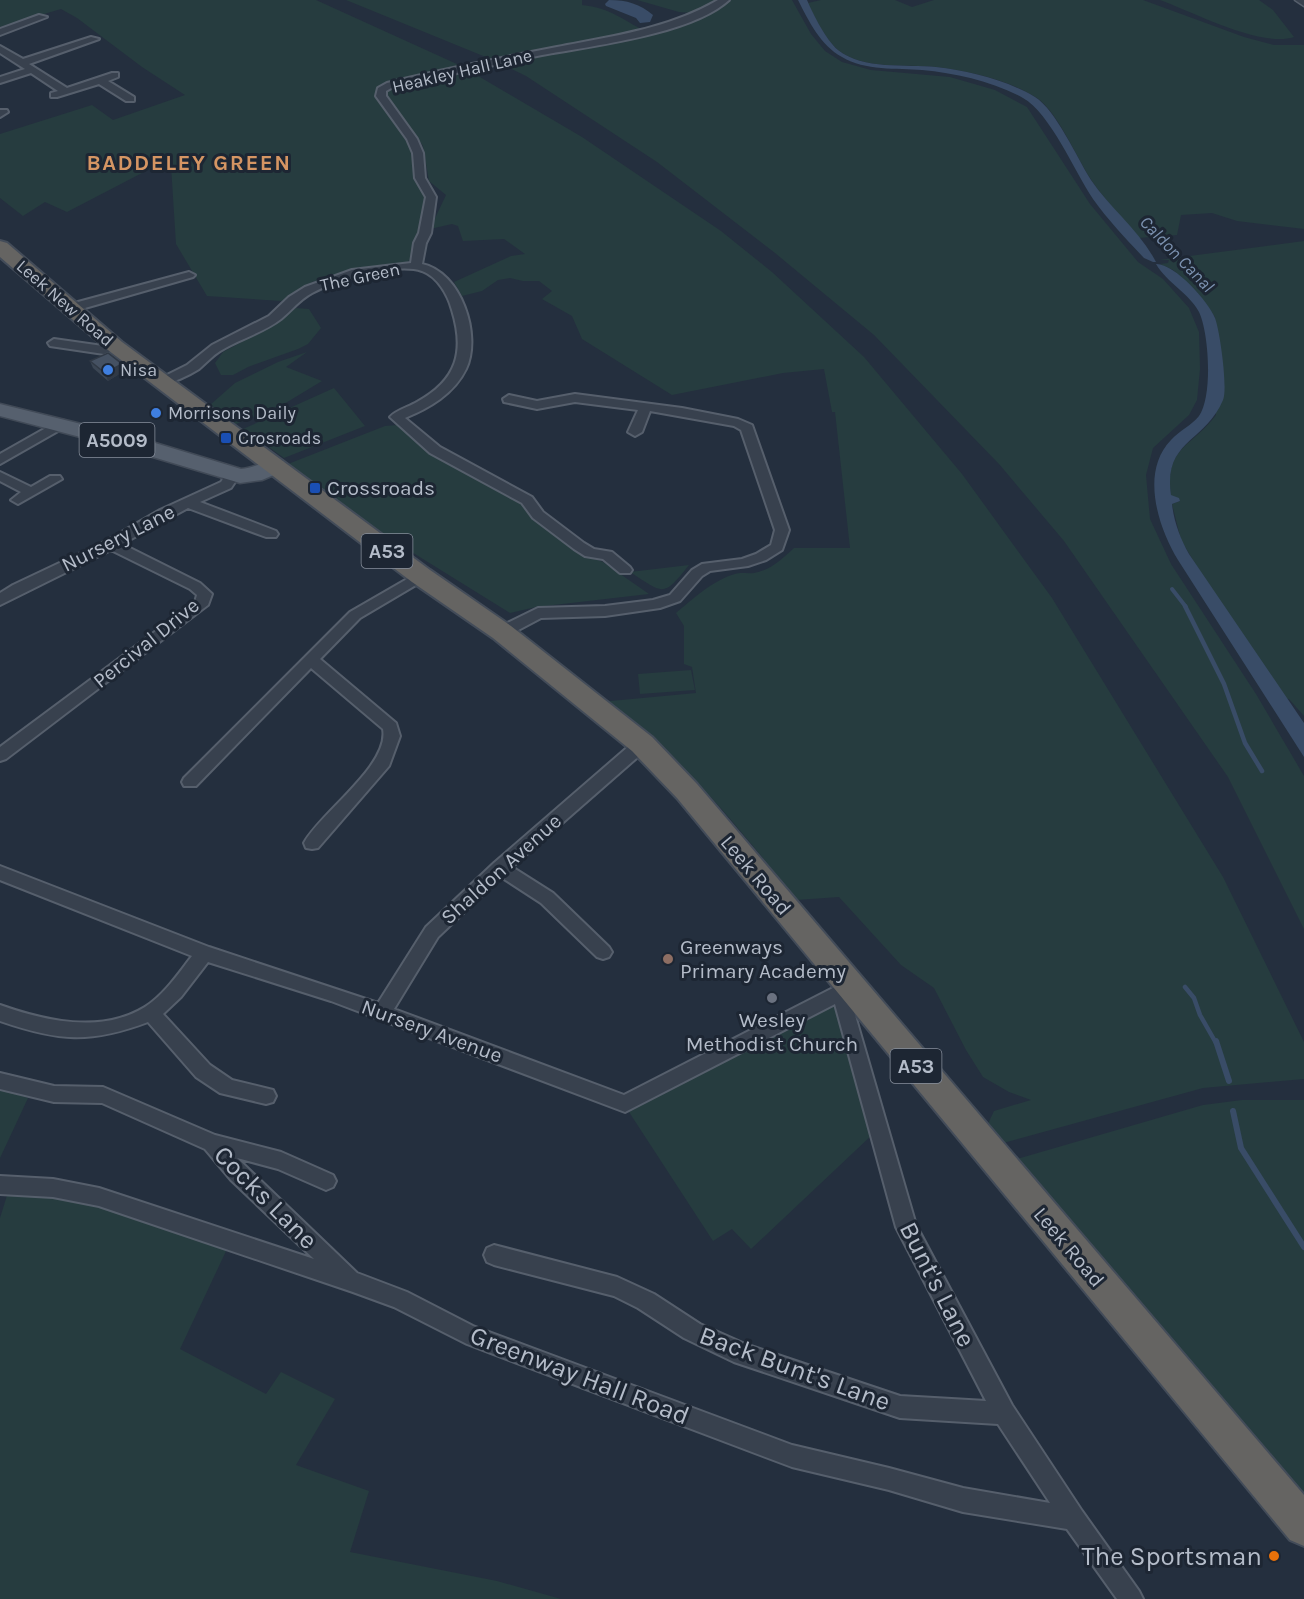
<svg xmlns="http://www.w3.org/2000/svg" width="1304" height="1599" viewBox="0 0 1304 1599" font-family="Karla,sans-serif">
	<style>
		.green { fill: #263c3f }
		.water { fill: #394c67 }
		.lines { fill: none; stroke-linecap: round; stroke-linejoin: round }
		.stream-far2 { stroke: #394c67; stroke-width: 4 }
		.stream-far1 { stroke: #394c67; stroke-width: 4.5 }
		.stream { stroke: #394c67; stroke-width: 6 }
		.minor-casing { stroke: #565f6c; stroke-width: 4 }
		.tertiary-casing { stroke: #565f6c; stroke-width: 3 }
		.primary-casing { stroke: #414a57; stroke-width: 3 }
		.trunk-casing { stroke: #434c59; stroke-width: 4 }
		.minor { fill: #38414e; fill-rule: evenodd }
		.tertiary { fill: #38414e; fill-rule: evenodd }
		.primary { fill: #56606e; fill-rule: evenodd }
		.trunk { fill: #656462; fill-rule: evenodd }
		.wall { fill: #3b4654 }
		.shaded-wall { fill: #303945 }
		.building { fill: #455162; stroke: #303945; stroke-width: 1.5 }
		.shop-dot { fill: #3f7fe0; stroke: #1d2633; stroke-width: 2 }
		.transit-dot { fill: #1a4fb4; stroke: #1d2633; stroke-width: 2 }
		.education-dot { fill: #8d6e63; stroke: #1d2633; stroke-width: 2 }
		.worship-dot { fill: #6b7280; stroke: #1d2633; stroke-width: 2 }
		.food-dot { fill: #e8710a; stroke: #1d2633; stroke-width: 2 }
		.labels { text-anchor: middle; stroke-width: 6; stroke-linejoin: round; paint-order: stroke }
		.far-street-label { font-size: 18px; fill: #b4bcc9; stroke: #1d2633 }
		.far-water-label { font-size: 18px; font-style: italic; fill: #7c92b1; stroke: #1d2633 }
		.far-poi-label { font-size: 18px; fill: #b4bcc9; stroke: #1d2633; text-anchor: start }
		.shield { fill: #1d2633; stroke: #878f9c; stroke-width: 1.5 }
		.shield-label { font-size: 20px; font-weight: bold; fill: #b4bcc9 }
		.poi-label { font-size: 21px; fill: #b4bcc9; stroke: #1d2633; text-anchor: start }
		.street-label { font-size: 21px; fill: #b4bcc9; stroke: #1d2633 }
		.far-district-label { font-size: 22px; font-weight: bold; letter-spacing: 1.5px; fill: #d59563; stroke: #1d2633 }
		.near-street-label { font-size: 26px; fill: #b4bcc9; stroke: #1d2633 }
		.near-poi-label { font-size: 26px; fill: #b4bcc9; stroke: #1d2633; text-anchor: end }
	</style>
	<rect width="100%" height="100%" fill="#242f3e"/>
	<path class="green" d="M0,0H316L459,65L380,85L414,153V174L424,193L425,207L413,258L405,263L358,270L312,282L282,301L207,296L176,244L171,166L167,160L67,212L45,202L23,216L0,198V134L92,105L113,120L185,95L142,67L77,18L61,9L0,27Z
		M346,0H582V5C611,8 621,19 645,31L493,60Z
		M637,0H714L717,2L694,13L679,12Z
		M728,0H792L811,34L825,51L842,62L871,70L950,77L995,90L1027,107L1090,204L1138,262L1163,279L1189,308L1199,332L1200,369L1197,400L1189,415L1153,448L1146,475L1150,519L1171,564L1256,694L1304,776V929L1228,777L1064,541L999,464L874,335L775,253L657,162L526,76L499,63L650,34L703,17Z
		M821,0H895L912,7L934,0H1143L1244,37L1274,45H1304V229L1237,221L1212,213L1181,215L1177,235L1138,238C1124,219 1106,202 1092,181C1077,159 1058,112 1037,98C1009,80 969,71 936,67C907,64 863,70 838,50C826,40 817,21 810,8L808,3Z
		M1160,0H1259L1273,10L1294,37C1261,48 1193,12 1160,0Z
		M463,70H468L582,137L721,231L772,272L864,357L962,474L1052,598L1223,877L1304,1042V1079L1203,1088L1003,1143L986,1128L994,1111L1031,1100L1009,1092L983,1077L966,1050L934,988L901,965L839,897L796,900C756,849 711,792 662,749C643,732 621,718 600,702L696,693L692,667L684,664V626L676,613C693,599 713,580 735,574C741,572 748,574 754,573C771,570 782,559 794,548H850L835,412H832L824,369L783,373L672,395L582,339L572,316L542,299L552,291L539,281H523L510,278L498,280L482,291L462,296L454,282L511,256L525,254L504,239L463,241L458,226L452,224L430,229L446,195L429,181L423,146L387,95L388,91L392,88Z
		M1304,241V716L1289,699L1275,697L1181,540L1172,504L1180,501L1171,496C1164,446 1192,448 1216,415L1215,317L1197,292L1173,270L1160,264L1168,263L1169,260H1159Z
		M296,308L309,309L321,328L308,344L298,349L248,367L233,375H221L215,363L223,352L264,330Z
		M307,352L286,367L322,381L284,404L236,424L210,405L235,383L278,362Z
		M334,388L365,426L284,458L243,429Z
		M397,425L403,426L524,501L584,555L603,562L649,594L536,607L510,613L365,523L288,464L385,426Z
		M689,565C663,598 664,594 630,572Z
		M691,670L695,690L640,694L638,674Z
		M836,1003L873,1134L751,1249L732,1229L713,1241L629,1112Z
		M0,1089L28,1098L0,1158Z
		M1242,1100H1304V1504L1020,1170L1017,1159L1203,1105Z
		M9,1189L105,1205L227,1249L180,1349L266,1394L281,1372L335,1399L296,1465L369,1491L350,1552L497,1581L561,1599H0V1218Z"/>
	<path class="water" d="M609,0C627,0 640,4 653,15L650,22L640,23L636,18L606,6L605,4Z
		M798,0H807C813,14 826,40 838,50C863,70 906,64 936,67C969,71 1007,80 1035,97C1056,110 1077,158 1091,180C1110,208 1140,231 1156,262H1153L1144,258C1126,239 1108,220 1093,199C1075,172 1050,113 1023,98C994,82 956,73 922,70C897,68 865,71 842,57C821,46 808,20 798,0Z
		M1156,264C1174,263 1209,302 1215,318C1220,331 1228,389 1223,400C1205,443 1163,440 1171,495L1179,498L1180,501L1172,504C1174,522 1180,538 1189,554L1304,723V757L1178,560C1158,527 1140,472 1171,440C1179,431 1192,425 1199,416C1213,396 1209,333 1199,312C1189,293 1167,283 1156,264Z"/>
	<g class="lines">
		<path class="stream-far2" d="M1172,589L1186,607"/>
		<path class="stream-far1" d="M1185,606L1224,684L1245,743L1262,771
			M1185,987L1194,998L1200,1015L1216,1043"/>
		<path class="stream" d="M1216,1041L1229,1081
			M1233,1111L1241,1148L1304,1247"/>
		<defs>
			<path id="minor" d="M718,0H729C692,34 592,46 542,55C492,65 443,76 393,87L386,91V96L417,139L423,153L425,178L436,197L431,233L426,243L422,264C461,272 482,335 466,369C454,394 429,408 405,418L440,447L532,497L543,512L584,543L594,549L612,552L630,567L632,570L630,573H620L603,559L585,556L574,549L533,518L522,503L430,453L390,417C396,410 409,407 417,402C457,380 465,352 452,310C448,295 438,277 422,271C396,262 336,280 312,293C299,300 292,310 281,319C263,333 239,339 220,351C212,356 206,363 199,369C188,376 174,382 161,385L155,381L187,365L212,345L269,316L289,297L305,287L352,270L411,263L414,243L419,233L426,197L415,178L413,153L407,139L376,96L378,88L387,83C443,69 500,58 557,47C613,36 668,29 718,0Z
				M39,15L47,17L0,35V29Z
				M91,37L99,39L29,64L67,88L112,73H118V77L108,81L134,97V101H126L99,84L57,97H51V93L58,91L31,73L0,83V77L25,69L0,53V46L23,59Z
				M0,110H7L8,112L0,117Z
				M189,272L195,275L193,277L71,312L65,308L67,305Z
				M54,339L103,346L115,342L121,346L104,354L50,346L48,343Z
				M575,394L682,408L738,419L752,425L789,530L782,550L766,560L748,566L710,571L702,576L680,601L660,608L605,616L541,618L507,636H497L495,632L497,628L538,608L605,606L653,600L670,595L692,570L702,564L742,559L756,554L771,545L775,530L741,430L734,426L650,411L642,432L635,436L628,432L638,410L575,402L537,409L504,402L503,399L509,395L537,401Z
				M60,420L65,421L66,424L65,427L0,464V454Z
				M227,469L232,470L237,479L231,488L200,502L276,531L278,534L276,537H266L188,508L122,544L200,583L212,594L208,605L6,759L0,761V747L195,602L197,595L190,589L111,550L0,605V593L13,585L106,541L160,510L221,482L223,479L220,473Z
				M0,472L31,487L50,476H60L62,479L18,504L11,500L21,492L0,481Z
				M421,571L426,573L428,576L426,579L360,618L320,659L396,723L400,736L389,766L318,848L312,849L306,848L304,843C320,813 390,765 383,729L311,668L196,786H184L182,782L184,778L350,612Z
				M642,738L648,740L650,744L648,748L512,867L553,893L609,947L612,952L609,957L603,959L597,957L541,903L501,877L438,937L394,1009L624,1095L833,988L852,982L858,985L861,990L858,995L850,998L916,1225L1012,1405L1082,1511L1139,1591L1143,1599H1117L1067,1529L963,1512L889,1490L792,1467L467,1344L394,1307L353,1292L99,1206L53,1197L0,1194V1176L53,1179L99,1188L314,1259L231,1180L205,1149L102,1103L54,1102L0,1089V1073L54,1086L103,1087L215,1135L281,1152L333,1175L336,1181L333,1187L326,1190L278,1169L237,1158L357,1273L407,1292L473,1326L792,1445L889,1468L963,1488L1050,1503L998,1424L900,1418L734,1362L684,1338L638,1308L614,1296L494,1265L487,1262L484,1255L487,1248L494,1245L617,1277L654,1294L700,1324L745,1344L900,1396L986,1401L896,1227L835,1004L625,1112L331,1001L208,962L181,997L163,1014L210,1065L232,1080L273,1090L276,1096L273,1102L266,1104L220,1093L196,1077L148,1022C90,1044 58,1041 0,1021V1005C45,1021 101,1034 145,1007C164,995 178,974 192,956L0,880V866L209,947L378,1003L426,927L494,863L636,740Z"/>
			<path id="tertiary" d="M1295,0H1304V6Z"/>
			<path id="primary" d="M0,404L142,439L241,469C256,468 268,458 283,461L286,466L283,471L262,480L240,483L126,449L0,416Z"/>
			<path id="trunk" d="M0,241L7,243L122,342L430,570L511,626L652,737L697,784L1304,1495V1546L1290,1540L677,798L632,751L493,638L412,582L108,350L0,257Z"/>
		</defs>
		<use href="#minor" class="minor-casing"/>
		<use href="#tertiary" class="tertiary-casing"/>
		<use href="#primary" class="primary-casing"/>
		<use href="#trunk" class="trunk-casing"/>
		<use href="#minor" class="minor"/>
		<use href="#tertiary" class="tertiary"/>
		<use href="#primary" class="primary"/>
		<use href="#trunk" class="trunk"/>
	</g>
	<path class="wall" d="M90,361L122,364L124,371L108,381L93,368Z"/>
	<path class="shaded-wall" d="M122,364L124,371L108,381L105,373Z"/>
	<path class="building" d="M108,353L122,364L105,373L90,361Z"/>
	<g class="shop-dot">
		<circle cx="108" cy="370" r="6"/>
		<circle cx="156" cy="413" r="6"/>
	</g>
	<g class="transit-dot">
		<rect x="220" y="432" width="12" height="12" rx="3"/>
		<rect x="309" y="482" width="12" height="12" rx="3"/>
	</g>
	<circle class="education-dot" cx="668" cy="959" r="6"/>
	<circle class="worship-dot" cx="772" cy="998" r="6"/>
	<circle class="food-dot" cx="1274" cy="1556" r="6"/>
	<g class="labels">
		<g class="far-street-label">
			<text transform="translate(462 71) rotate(-13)" y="6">Heakley Hall Lane</text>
			<text transform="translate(360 277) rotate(-12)" y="6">The Green</text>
			<text transform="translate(65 303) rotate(41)" y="6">Leek New Road</text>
		</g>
		<g class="far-water-label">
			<text transform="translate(1177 254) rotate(46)" y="6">Caldon Canal</text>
		</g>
		<g class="far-poi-label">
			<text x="120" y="376">Nisa</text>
			<text x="168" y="419">Morrisons Daily</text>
			<text x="238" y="444">Crosroads</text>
		</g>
		<g class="shield">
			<rect x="79.5" y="423" width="75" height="34" rx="4.5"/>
			<rect x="361.5" y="534" width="51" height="34" rx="4.5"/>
			<rect x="890.5" y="1049" width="51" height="34" rx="4.5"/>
		</g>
		<g class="shield-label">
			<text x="117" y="447">A5009</text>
			<text x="387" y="558">A53</text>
			<text x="916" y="1073">A53</text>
		</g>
		<g class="poi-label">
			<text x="327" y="495">Crossroads</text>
			<text x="680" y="954">Greenways<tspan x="680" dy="24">Primary Academy</tspan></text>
			<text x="772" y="1027" text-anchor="middle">Wesley<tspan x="772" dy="24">Methodist Church</tspan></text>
		</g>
		<g class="street-label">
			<text transform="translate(118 538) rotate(-27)" y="7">Nursery Lane</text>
			<text transform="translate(146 643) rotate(-39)" y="7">Percival Drive</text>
			<text transform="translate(501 869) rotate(-42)" y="7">Shaldon Avenue</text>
			<text transform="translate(756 875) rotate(50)" y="7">Leek Road</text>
			<text transform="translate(432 1031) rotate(20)" y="7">Nursery Avenue</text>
			<text transform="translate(1069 1247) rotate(50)" y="7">Leek Road</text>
		</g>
		<g class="far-district-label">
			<text x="189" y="170">BADDELEY GREEN</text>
		</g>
		<g class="near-street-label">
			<text transform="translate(266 1197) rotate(45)" y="9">Cocks Lane</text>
			<text transform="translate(938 1284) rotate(63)" y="9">Bunt's Lane</text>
			<text transform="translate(795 1368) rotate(20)" y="9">Back Bunt's Lane</text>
			<text transform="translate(580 1375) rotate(21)" y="9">Greenway Hall Road</text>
		</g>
		<g class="near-poi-label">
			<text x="1262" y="1565">The Sportsman</text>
		</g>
	</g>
</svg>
